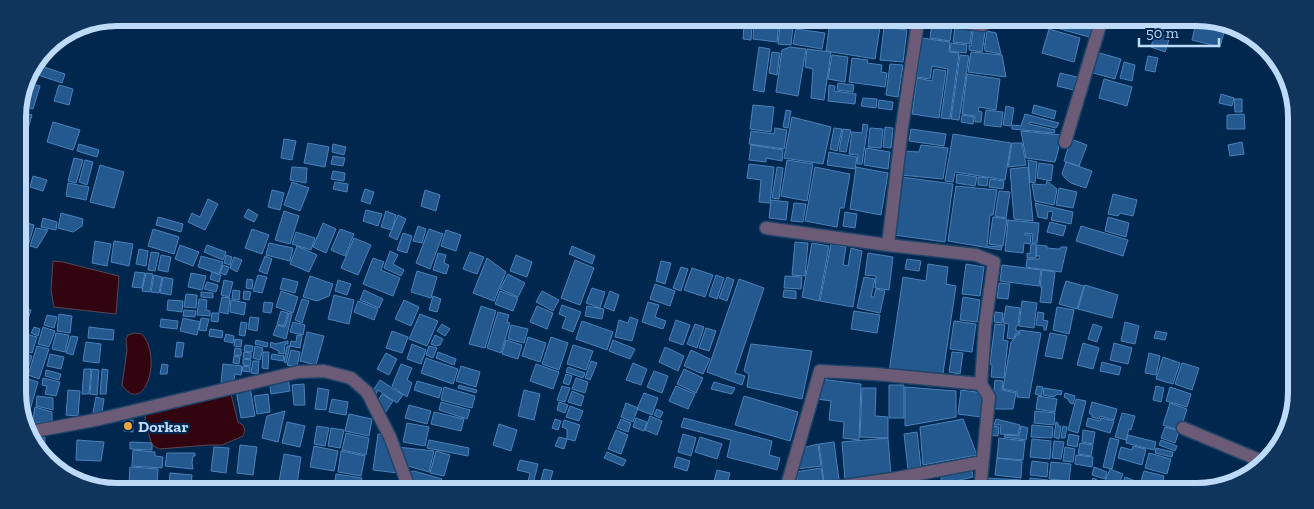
<svg xmlns="http://www.w3.org/2000/svg" width="1314" height="509" viewBox="0 0 1314 509" font-family="'Zilla Slab',serif">
	<style>
		.water { fill: #32040f; stroke: #5c4455 }
		.building { fill: #245990; stroke: #4b81ba }
		.lines { fill: none; stroke-linecap: round; stroke-linejoin: round }
		.minor-casing { stroke: #1e4469; stroke-width: 15 }
		.minor { stroke: #6b5b76; stroke-width: 12 }
		.poi-dot { fill: #f0a63f; stroke: #00274e; stroke-width: 2 }
		.labels { text-anchor: middle; stroke-width: 4.5; stroke-linejoin: round; paint-order: stroke }
		.poi-label { font-size: 16px; font-weight: bold; fill: #bedaf9; stroke: #00274e; text-anchor: start }
		.rim { fill: none; stroke: #bedaf9; stroke-width: 6 }
	</style>
	<rect width="100%" height="100%" fill="#00274e"/>
	<path class="water" d="M53,261L63,262L119,276L116,314L54,307L51,290Z
		M135,333L142,334C163,358 144,417 122,385L127,350L126,339L128,335Z
		M230,390L238,422L243,425L245,431L243,436L222,445H209L159,449L152,445L146,425L145,414Z"/>
	<path class="building" d="M754,21H779L777,42L753,39Z
		M830,21H881L875,59L826,51Z
		M887,21H905L904,28L886,26Z
		M1054,22H1090L1093,23L1089,37L1053,27Z
		M932,23L952,26L950,41L930,38Z
		M1157,23H1173L1171,33L1156,30Z
		M1196,23H1216L1226,25L1220,47L1192,40Z
		M744,25L752,26L751,40L743,39Z
		M780,26L793,27L791,45L778,44Z
		M955,26L972,28L970,44L953,42Z
		M884,27L907,30L903,62L880,60Z
		M796,29L825,33L822,49L793,44Z
		M1049,29L1080,38L1074,62L1042,53Z
		M973,31L985,32L982,52L969,50V45L971,46Z
		M987,31L996,33L1001,54L985,51L984,44H985Z
		M1155,33L1170,37L1165,52L1151,47Z
		M922,38L950,42L949,52L959,53L950,119L941,118L948,69L932,66L930,79L917,77Z
		M951,43L967,45L966,53L950,51Z
		M759,47L770,49L764,92L753,90Z
		M790,47L806,49L798,96L776,92L782,50Z
		M807,49L831,52L824,100L811,98L813,69L805,67Z
		M772,52L780,53L777,75L769,73Z
		M971,52L1002,55L1006,77L968,72Z
		M1096,52L1121,59L1115,79L1090,72Z
		M832,55L848,57L845,82L828,79Z
		M960,55L969,56L959,120L951,119Z
		M1148,56L1158,58L1155,72L1145,70Z
		M41,57L46,59L44,64L37,62Z
		M852,58L868,60L867,63L882,65L881,72L887,73L885,87L849,82Z
		M1124,62L1135,65L1132,81L1120,78Z
		M35,64L65,74L62,83L29,72Z
		M890,64L903,65L898,97L886,95Z
		M934,69L946,71L939,118L912,114L917,78L932,81Z
		M1060,73L1077,77L1074,90L1057,86Z
		M967,74L1000,79L996,110L979,107L978,111L982,112L981,122H975V116L962,114Z
		M1104,79L1132,87L1127,106L1099,98Z
		M26,82L40,86L33,109L19,105Z
		M838,83L854,85L853,92L837,90Z
		M59,85L73,89L69,105L54,101Z
		M829,85L835,86L834,91L856,94L855,104L828,101Z
		M1221,94L1234,98L1232,106L1219,103Z
		M863,98L877,99L876,108L861,106Z
		M1234,99H1242V112H1235Z
		M879,100L893,102L892,110L878,108Z
		M753,105L774,107L771,132L750,129Z
		M1034,105L1056,111L1054,119L1032,113Z
		M1006,106L1014,108L1011,126L1003,125Z
		M786,110L791,111L788,128L783,127Z
		M986,110L1003,112L1001,127L984,125Z
		M18,111L32,115L26,135L18,133Z
		M1025,114L1059,123L1056,128L1030,122L1029,124L1055,130L1054,133L1012,129V125L1021,126Z
		M1244,114L1245,129H1227V115Z
		M962,115L974,117L973,124L961,122Z
		M792,117L831,127L823,164L784,158Z
		M53,122L80,130L73,150L47,142Z
		M863,124L868,125L862,164H857L858,155L849,154L852,132L862,133Z
		M885,127L893,128L891,148L883,147Z
		M775,128L787,130L784,149L749,144L751,131L774,134Z
		M834,128L842,129L837,151L830,149Z
		M870,128L883,129L881,148L868,147Z
		M843,129L851,130L846,152L839,151Z
		M911,129L946,134L944,146L909,141Z
		M1021,131L1062,135L1055,162L1026,158Z
		M953,134L1011,143L1005,180L955,172L953,182L945,181Z
		M284,139L296,141L292,160L281,158Z
		M1071,139L1087,145L1079,166L1064,161Z
		M18,141L28,144L22,164L18,163Z
		M1242,142L1244,154L1230,156L1228,145Z
		M308,143L329,147L325,167L304,163Z
		M1012,143H1022L1026,165L1008,167Z
		M79,144L99,150L97,157L77,151Z
		M333,144L346,147L344,155L332,152Z
		M751,145L783,150L782,161L766,158V162L749,160Z
		M921,145L948,148L943,179L901,175L905,151L919,152Z
		M866,148L890,152L888,169L864,165Z
		M829,152L857,157L855,169L827,165Z
		M333,156L345,158L343,166L331,164Z
		M74,158L83,160L76,183L68,181Z
		M85,160L93,162L87,185L79,182Z
		M787,160L813,164L807,201L781,196Z
		M1028,160L1037,162L1035,183L1030,182Z
		M1066,162L1092,171L1086,188L1071,183L1066,179L1062,174Z
		M1039,163L1053,165L1051,181L1037,178Z
		M749,164L774,167L770,203L759,202L761,180L747,178Z
		M100,165L124,172L114,208L90,202Z
		M292,167L307,168L306,183L290,180Z
		M777,167L783,168L779,199L772,198Z
		M815,167L850,174L844,208H840L837,227L805,221Z
		M856,167L888,173L881,215L850,209Z
		M1028,167L1033,221L1014,219L1010,169Z
		M333,171L345,173L344,181L331,179Z
		M957,174L977,177L975,186L956,183Z
		M33,176L47,180L43,191L30,187Z
		M902,177L953,184L945,242L894,235Z
		M978,177L988,178L987,186L978,185Z
		M990,179L1004,181L1003,189L989,187Z
		M1047,181L1057,189L1054,205L1035,201L1032,184L1046,185Z
		M292,182L309,188L300,211L284,205Z
		M335,182L348,184L347,192L333,189Z
		M68,183L89,187L86,200L66,196Z
		M956,186L997,190L993,215H990L987,246L1002,247L1001,250L948,241Z
		M1059,188L1077,192L1073,208L1056,205Z
		M365,189L374,192L370,204L361,201Z
		M272,190L284,193L280,210L268,207Z
		M425,190L440,195L436,211L421,206Z
		M18,191L28,194L24,206L18,204Z
		M999,191L1010,192L1006,218L995,216Z
		M1113,194L1137,200L1133,216L1120,213L1118,216L1108,214Z
		M208,199L218,204L205,230L188,222L192,213L200,217Z
		M771,200L788,202L786,220L769,218Z
		M794,203L806,204L803,222L791,221Z
		M1035,203L1073,212L1071,224L1051,220L1053,212L1048,211L1047,219L1038,217Z
		M18,206L24,208L20,219H18Z
		M248,209L258,215L254,222L244,217Z
		M366,210L382,214L378,226L363,221Z
		M284,211L299,216L290,244L275,240Z
		M386,211L396,215L392,230L381,227Z
		M845,212L857,214L855,228L843,226Z
		M61,213L83,219L82,226L73,232L58,228Z
		M398,215L406,219L397,240L389,236Z
		M158,217L183,224L181,232L156,225Z
		M993,217L1007,219L1003,246L989,244Z
		M1108,217L1129,223L1126,237L1105,231Z
		M43,218L57,222L56,230L41,227Z
		M18,220L34,225L29,243L18,241Z
		M1008,220L1039,223L1037,243H1032L1033,234L1025,233V235H1031L1030,244L1024,243L1023,253L1005,251Z
		M1050,222L1066,226L1063,236L1047,232Z
		M323,223L336,229L326,253L313,247Z
		M418,226L426,229L422,243L413,241Z
		M1081,226L1128,240L1123,256L1076,241Z
		M36,228L48,230L37,248L30,246Z
		M153,229L179,237L174,254L148,246Z
		M252,229L269,235L262,254L245,248Z
		M340,229L354,234L345,256L331,250Z
		M429,229L443,234L430,269L416,263Z
		M446,230L461,235L456,251L441,246Z
		M296,232L315,238L311,250L292,244Z
		M403,233L412,236L407,253L397,250Z
		M354,238L371,245L358,275L341,268Z
		M95,241L111,244L107,266L92,263Z
		M114,241L133,244L129,266L111,262Z
		M795,242L808,243L805,276L792,275Z
		M269,243L293,248L290,261L266,255Z
		M812,243L829,246L819,301L802,297Z
		M831,244L846,247L843,265L848,266L851,248L862,251L853,307L820,301Z
		M1031,244H1036V258H1027V253L1030,254Z
		M180,245L199,252L193,266L175,259Z
		M207,245L226,252L223,260L204,252Z
		M1037,245L1047,246V248L1058,249H1060L1061,247H1067L1061,272L1026,267L1027,259H1039L1040,256H1036Z
		M297,246L317,255L309,272L290,264Z
		M572,246L595,256L592,264L569,254Z
		M139,249L148,251L146,266L136,264Z
		M390,251L398,255L393,264L404,270L401,276L384,268Z
		M151,252L159,253L155,271L148,270Z
		M470,252L484,257L477,274L463,269Z
		M438,253L446,255L444,263L449,265L446,274L433,270Z
		M868,253L893,257L889,290L875,288L876,276L865,275Z
		M161,255L171,257L168,272L158,270Z
		M226,255L232,257L230,265L224,263Z
		M516,255L532,262L527,277L510,271Z
		M201,256L223,262L219,274L198,267Z
		M265,256L272,259L267,274L259,271Z
		M234,257L242,260L237,272L230,268Z
		M373,258L384,262L381,270L400,278L393,296L363,284Z
		M487,258L506,272L494,301L473,293Z
		M907,259L921,261L919,271L905,269Z
		M575,260L594,268L580,305L561,298Z
		M661,261L671,263L665,284L656,281Z
		M19,262L25,264L24,269L26,270L19,297Z
		M928,264L948,267L946,284L956,286L942,380L889,372L903,277L926,281Z
		M966,264L984,267L980,296L962,294Z
		M223,265L229,267L226,275L220,273Z
		M1002,265L1041,270L1039,286L1000,281Z
		M681,267L688,269L681,291L673,288Z
		M692,268L713,275L705,297L684,290Z
		M1042,270L1055,272L1051,303L1040,302L1042,287H1040Z
		M417,271L437,277L431,298L411,292Z
		M135,272L145,273L142,288L132,287Z
		M212,272L221,275L219,282L210,279Z
		M146,273L153,274L150,292L142,291Z
		M191,273L206,276L202,290L188,287Z
		M508,274L525,283L518,297L500,289Z
		M154,275L162,277L159,293L151,292Z
		M258,275L267,277L262,293L253,291Z
		M716,275L724,278L717,299L709,296Z
		M310,276L333,284L329,296L317,301L303,297Z
		M785,276L802,277L801,289L784,288Z
		M163,277L173,279L171,295L160,293Z
		M727,277L734,280L727,301L719,298Z
		M864,277L875,279L871,297H874L876,289L885,291L880,313L857,308Z
		M283,278L298,282L295,293L280,289Z
		M247,279L253,280L252,289L246,288Z
		M739,279L764,288L735,373L745,376L742,385L707,372Z
		M224,280L233,282L229,297L221,295Z
		M338,280L351,284L347,295L335,291Z
		M1066,281L1084,286L1077,309L1059,304Z
		M207,282L218,285L216,292L204,289Z
		M999,283L1010,284L1008,299L997,298Z
		M655,284L675,291L670,306L650,299Z
		M1085,285L1118,295L1112,318L1078,309Z
		M592,288L605,292L600,308L586,303Z
		M233,290L240,291L239,300L232,299Z
		M364,290L383,299L379,308L360,300Z
		M784,290L796,291V299L783,297Z
		M244,291L251,292L249,300L243,299Z
		M281,291L298,297L293,313L276,307Z
		M500,291L518,298L513,311L495,304Z
		M542,291L559,300L553,311L536,302Z
		M610,291L619,295L614,311L604,307Z
		M201,292L213,293V298L201,297Z
		M186,294L197,295L196,308L184,307Z
		M334,295L354,300L349,324L328,319Z
		M433,296L441,299L437,312L429,310Z
		M222,297L230,298L228,314L219,312Z
		M963,297L980,300L977,322L960,320Z
		M199,299L207,300L206,310L210,311V316L197,315Z
		M302,299L309,301L302,323L295,320Z
		M168,300L183,301L182,312L167,310Z
		M231,300L246,303L244,315L230,312Z
		M404,300L419,307L411,326L395,319Z
		M358,301L378,309L374,320L354,312Z
		M1022,301L1037,303L1034,328L1019,326Z
		M264,302L273,303L271,313L263,312Z
		M648,302L659,305L655,317L666,321L663,329L642,322Z
		M562,305L581,312L573,332L562,328L566,317L559,314Z
		M19,306L31,310L21,341H19Z
		M481,306L496,311L485,348L469,344Z
		M537,306L553,313L547,329L530,322Z
		M587,306L604,309L602,319L585,316Z
		M1006,306L1020,308L1018,326H1016V331H1019L1018,334H1015L1014,339L1007,338L1009,324L1003,323Z
		M1057,307L1074,310L1069,334L1053,330Z
		M184,310L196,311L195,317L183,316Z
		M281,311L288,313L284,326L277,324Z
		M854,311L880,315L877,333L851,329Z
		M498,312L509,315L507,322L510,323L501,353L487,348Z
		M995,312L1003,313L1002,323L994,322Z
		M1038,312L1044,313L1043,320L1048,321L1046,330H1044V326L1036,325Z
		M212,313H219L218,322L211,321Z
		M289,313L292,314L286,339L273,335L277,325L285,327Z
		M59,314L72,316L70,333L57,331Z
		M420,314L438,321L427,346L409,339Z
		M47,315L57,317L54,328L44,325Z
		M250,317L259,318L257,331L248,329Z
		M630,317L638,320L632,341L615,337L619,320L628,323Z
		M183,318L200,322L197,335L180,331Z
		M201,318L209,319L206,331L199,330Z
		M161,319L178,321L177,329L160,327Z
		M676,320L690,325L683,345L669,340Z
		M582,321L613,332L607,350L576,339Z
		M954,321L976,324L972,352L950,349Z
		M241,322L247,323L245,336L239,335Z
		M293,322L305,325L303,335L290,332Z
		M1125,322L1139,326L1135,344L1121,341Z
		M442,324L450,329L445,336L437,331Z
		M695,324L704,327L697,348L687,344Z
		M995,324L1005,325L1003,340L1008,341L1004,378L991,377L992,366L990,363Z
		M1093,324L1102,327L1097,342L1088,339Z
		M511,325L528,329L524,343L508,339Z
		M34,327L40,329L38,336L31,333Z
		M43,327L55,331L49,347L38,344Z
		M89,327L114,330L113,340L88,338Z
		M706,328L716,331L709,351L699,348Z
		M210,329L223,331L222,338L209,336Z
		M1020,330L1041,333L1029,398L1017,397V392L1003,389L1011,342L1015,338L1016,335H1019Z
		M392,331L408,337L402,353L386,348Z
		M1156,331L1167,333L1165,340L1154,338Z
		M307,332L324,336L316,365L300,361Z
		M56,333L69,335L65,352L52,349Z
		M1050,333L1067,336L1062,359L1045,356Z
		M26,334L37,337L32,353L21,350Z
		M226,334L234,336L233,343L224,341Z
		M297,335L302,336L300,348L290,346L291,341L296,342Z
		M435,335L443,339L440,345L436,346L431,344Z
		M71,336L78,337L73,355L66,353Z
		M528,337L546,343L540,362L522,356Z
		M551,337L568,343L559,370L542,364Z
		M235,339L242,340L241,347L234,346Z
		M256,340L268,343L267,347L255,344Z
		M506,340L522,345L518,359L502,354Z
		M613,340L635,349L630,359L609,351Z
		M288,341V344H285L284,354L278,353L279,351L270,347L271,342L275,344Z
		M86,342L101,344L99,363L83,361Z
		M177,342L184,343L182,357H175Z
		M1083,343L1099,348L1093,369L1077,365Z
		M1114,343L1132,348L1128,364L1110,360Z
		M412,344L426,350L421,364L407,359Z
		M751,344L812,351L802,399L747,387L749,374L744,371Z
		M245,345L253,346L252,352L244,351Z
		M573,345L593,351L586,370L567,364Z
		M37,346L49,349L39,379L28,375Z
		M255,346L263,348L260,360L253,358Z
		M287,346H290L286,363L284,362Z
		M429,346L437,348L433,358L426,355Z
		M665,347L684,356L678,371L659,362Z
		M235,348L241,349V356L234,355Z
		M291,350L300,352L297,367L287,365Z
		M691,350L710,359L703,374L684,366Z
		M21,352L32,356L24,381L19,380V358Z
		M244,352L251,353V359L243,358Z
		M263,352H269L268,369L262,368Z
		M438,352L456,359L454,365L436,358Z
		M952,352L963,353L960,374L949,372Z
		M386,353L397,359L389,375L377,369Z
		M1149,353L1160,356L1156,375L1145,373Z
		M50,354L64,357L61,369L47,366Z
		M272,354L284,356L283,361L271,359Z
		M234,356L240,357L239,364L233,363Z
		M1163,357L1180,363L1173,384L1156,379Z
		M426,358L458,369L453,384L421,373Z
		M243,359L251,360L250,366L243,365Z
		M253,361H259L258,374L251,373Z
		M591,361L597,363L590,380L585,378Z
		M1102,362L1121,367L1119,375L1100,371Z
		M633,363L647,369L641,385L626,380Z
		M1182,363L1199,368L1192,390L1175,384Z
		M162,364L168,365L167,374H160Z
		M223,364L242,366L241,375L235,374L233,384L221,383Z
		M401,364L412,368L407,380L412,383L407,397L392,386Z
		M536,364L559,372L553,389L530,381Z
		M243,366L250,367V372L242,371Z
		M461,366L480,372L476,387L456,381Z
		M568,367L585,373L583,378L566,372Z
		M84,369H91L89,394H82Z
		M92,369L99,370L97,395L90,394Z
		M102,369L108,370L106,394H100Z
		M684,369L703,378L696,393L677,384Z
		M46,370L61,374L59,380L45,376Z
		M654,371L668,376L662,393L647,387Z
		M566,374L572,376L569,385L563,383Z
		M288,376L290,391L271,394L269,379Z
		M43,378L60,382L56,396L45,394L47,386L42,385Z
		M576,378L588,382L585,393L572,389Z
		M29,379L38,382L30,410L20,407Z
		M820,379L861,384L859,440L843,438L844,422L829,420L831,401L817,399Z
		M380,380L403,395L397,403L378,390L376,394L372,392Z
		M995,380L1003,381L1002,390L1016,393L1013,409H992Z
		M417,381L442,388L439,398L414,390Z
		M714,382L735,388L732,394L711,389Z
		M304,384L305,405H294L292,385Z
		M459,385L477,390L476,393L458,388Z
		M889,385H904V418H889Z
		M562,386L570,388L565,402L557,400Z
		M676,386L695,394L688,409L669,401Z
		M1037,386L1043,387L1041,396L1035,394Z
		M1156,386L1164,388L1161,402L1153,400Z
		M250,387L255,416L241,418L236,390Z
		M444,387L475,396L472,408L441,400Z
		M905,387L956,391V417L905,426Z
		M1170,387L1191,394L1187,407L1166,401Z
		M318,388L329,390L326,410L315,409Z
		M862,388H876L875,416L888,417V438L860,437Z
		M1044,388L1062,391L1061,395L1057,394L1054,397L1043,395Z
		M68,390L80,391L78,416L66,415Z
		M524,390L540,394L534,420L518,416Z
		M961,390L984,393L981,417L958,414Z
		M572,391L584,396L581,406L568,402Z
		M644,393L658,398L652,415L637,409Z
		M1065,393L1075,396L1073,404L1070,403L1068,399L1064,397Z
		M268,394L270,412L257,414L254,396Z
		M382,394L393,401L385,413L377,408L380,403L378,401Z
		M37,396L53,398V410L36,406Z
		M744,396L798,412L790,441L735,425Z
		M1038,396L1057,399L1055,412L1036,409Z
		M96,397L104,399L102,412L93,413Z
		M332,399L348,402L346,415L329,412Z
		M1076,399L1086,401L1078,433L1068,430Z
		M441,402L470,410L467,419L439,410Z
		M559,402L568,405L565,413L557,410Z
		M1092,402L1117,409L1114,420L1100,416L1099,419L1092,417V415L1089,413Z
		M626,403L638,408L633,422L621,417Z
		M1170,403L1187,409L1180,431L1163,425Z
		M409,405L431,411L427,424L405,418Z
		M570,406L583,411L579,421L566,417Z
		M35,407L52,412V421L32,424Z
		M657,409L663,412L660,418L654,415Z
		M285,411L278,442L262,438L267,416Z
		M1035,411L1055,413L1054,425L1034,423Z
		M434,412L464,419L461,431L431,424Z
		M1122,413L1135,416L1131,430L1129,429L1126,440L1115,437Z
		M349,414L372,419L369,436L345,431Z
		M650,416L662,421L657,435L645,430Z
		M636,418L647,422L644,431L633,427Z
		M684,418L772,441L769,455L780,458L777,470L727,457L731,440L681,427Z
		M1088,418L1100,421L1101,418L1114,421L1110,433L1086,426Z
		M555,419L561,421L558,430L552,428Z
		M621,419L631,423L628,432L617,428Z
		M963,419L977,455L923,465L920,427Z
		M996,419L1020,425L1018,435L1000,434L1001,425H994Z
		M124,420H133V432L124,431Z
		M564,420L580,425L575,441L567,439V429L562,427Z
		M287,422L305,426L300,447L282,443Z
		M1056,422L1058,423V426H1061L1059,439L1054,437Z
		M407,423L429,427L425,446L403,442Z
		M499,424L517,430L511,451L493,445Z
		M1032,425L1053,427L1052,438L1031,437Z
		M317,426L329,428L325,446L314,444Z
		M990,426L999,427L998,436L989,435Z
		M1021,426L1028,428L1026,440L1004,437L1005,435L1019,436Z
		M1063,426L1067,427L1065,438H1061Z
		M1165,427L1179,431L1175,443L1161,438Z
		M331,428L344,430L340,448L328,446Z
		M616,430L628,435L621,454L608,449Z
		M1083,430L1095,432L1093,444L1082,442Z
		M917,432L921,467L908,469L904,434Z
		M346,433L369,438L366,455L342,450Z
		M378,434L386,435L385,443L398,473L373,470Z
		M683,434L696,438L691,456L678,452Z
		M1069,434L1079,436L1077,447L1067,445Z
		M1128,435L1156,442L1154,450L1126,443Z
		M32,436L45,437L44,455H41Z
		M559,437L567,439L564,449L555,446Z
		M700,437L722,444L717,459L695,452Z
		M888,438L891,476L845,480L842,442Z
		M999,438L1025,441L1023,460L997,458Z
		M1110,438L1119,440L1112,469L1103,467Z
		M1032,439L1051,441L1050,459L1030,457Z
		M77,440L104,442L101,461L76,460Z
		M429,440L469,448L468,456L427,448Z
		M1161,440L1177,446L1175,451L1159,445Z
		M1054,441L1064,442L1061,459L1052,458Z
		M130,442L152,443V450L130,449Z
		M834,442L839,480L824,482L819,444Z
		M1080,443L1093,445L1091,456L1078,454Z
		M818,444L821,466L797,469L802,448Z
		M240,445L257,447L253,475L237,473Z
		M314,446L338,451L334,471L310,467Z
		M1133,446L1146,449L1142,465L1118,458L1121,447L1132,450Z
		M214,447L229,448L226,473L211,471Z
		M398,447L434,451L429,472L408,466Z
		M1065,447L1075,449L1073,462L1063,461Z
		M1156,448L1173,452L1172,457L1155,453Z
		M133,450L155,452V456L163,457L162,468L132,466Z
		M341,451L365,456L361,476L338,472Z
		M436,451L450,455L444,476L430,473Z
		M607,452L626,460L623,466L604,458Z
		M167,453H195V456H193L192,463L193,469L165,466Z
		M1149,453L1171,459L1167,474L1145,468Z
		M284,454L301,457L297,484L279,482Z
		M1076,455L1093,457L1092,467L1075,464Z
		M677,457L690,461L687,471L674,467Z
		M997,458L1022,461L1021,478L995,475Z
		M520,460L538,464L533,484L528,482L530,473L517,470Z
		M1032,461L1048,463L1047,477L1030,475Z
		M1051,462L1071,464L1069,481L1049,479Z
		M971,466L973,477L942,484L940,473Z
		M130,467L158,469L157,486L129,484Z
		M1094,467L1107,472L1105,479L1092,475Z
		M821,468L824,484L795,489L794,485L798,484L796,472Z
		M544,469L553,471L548,488H539Z
		M1110,469L1123,474L1116,491H1101Z
		M717,470L730,473L728,480L733,482L731,489H712Z
		M414,471L442,479L436,488H414L407,473Z
		M1144,471L1164,476L1161,489L1140,484Z
		M170,473L192,475L191,487L169,486Z
		M336,474L362,478L360,487H334Z
		M79,477L111,481L110,486H85L79,482Z
		M925,477L927,487L907,490H899L897,481Z
		M1125,477L1138,482L1135,491H1119Z
		M987,478L1021,480L1020,490H986Z
		M1030,478L1048,480L1046,491L1029,489Z
		M1093,478L1101,482L1097,491H1087Z
		M300,480L331,485L330,487H299Z
		M1050,480L1064,483L1063,491H1048Z
		M196,481L216,484L215,487H195Z
		M1070,483L1084,486L1083,491H1068Z"/>
	<g class="lines">
		<defs>
			<path id="minor" d="M960,22L983,25
				M1065,142L1101,22
				M766,228L888,245L976,255L994,262L985,326L981,384L989,397L980,490
				M888,245L902,127L918,21
				M1183,428L1264,462
				M30,432L100,419L298,372L324,371L351,378L367,392L390,437L409,488
				M786,489L820,371L876,374L981,384
				M817,490L892,479L982,462"/>
		</defs>
		<use href="#minor" class="minor-casing"/>
		<use href="#minor" class="minor"/>
	</g>
	<circle class="poi-dot" cx="128" cy="426" r="5"/>
	<g class="labels">
		<g class="poi-label">
			<text x="138" y="432">Dorkar</text>
		</g>
	</g>
	<path d="M0 0H1314V509H0ZM117 26H1197A91 91 0 0 1 1288 117V392A91 91 0 0 1 1197 483H117A91 91 0 0 1 26 392V117A91 91 0 0 1 117 26Z" fill="#0f355c" fill-rule="evenodd"/>
	<path class="rim" d="M117 26H1197A91 91 0 0 1 1288 117V392A91 91 0 0 1 1197 483H117A91 91 0 0 1 26 392V117A91 91 0 0 1 117 26Z"/>
	<path d="M1139 38v8h80v-8" fill="none" stroke="#bedaf9" stroke-width="2.5"/>
	<text x="1146" y="38" font-size="15" fill="#bedaf9" stroke="#00274e" stroke-width="4" paint-order="stroke">50 m</text>
</svg>
